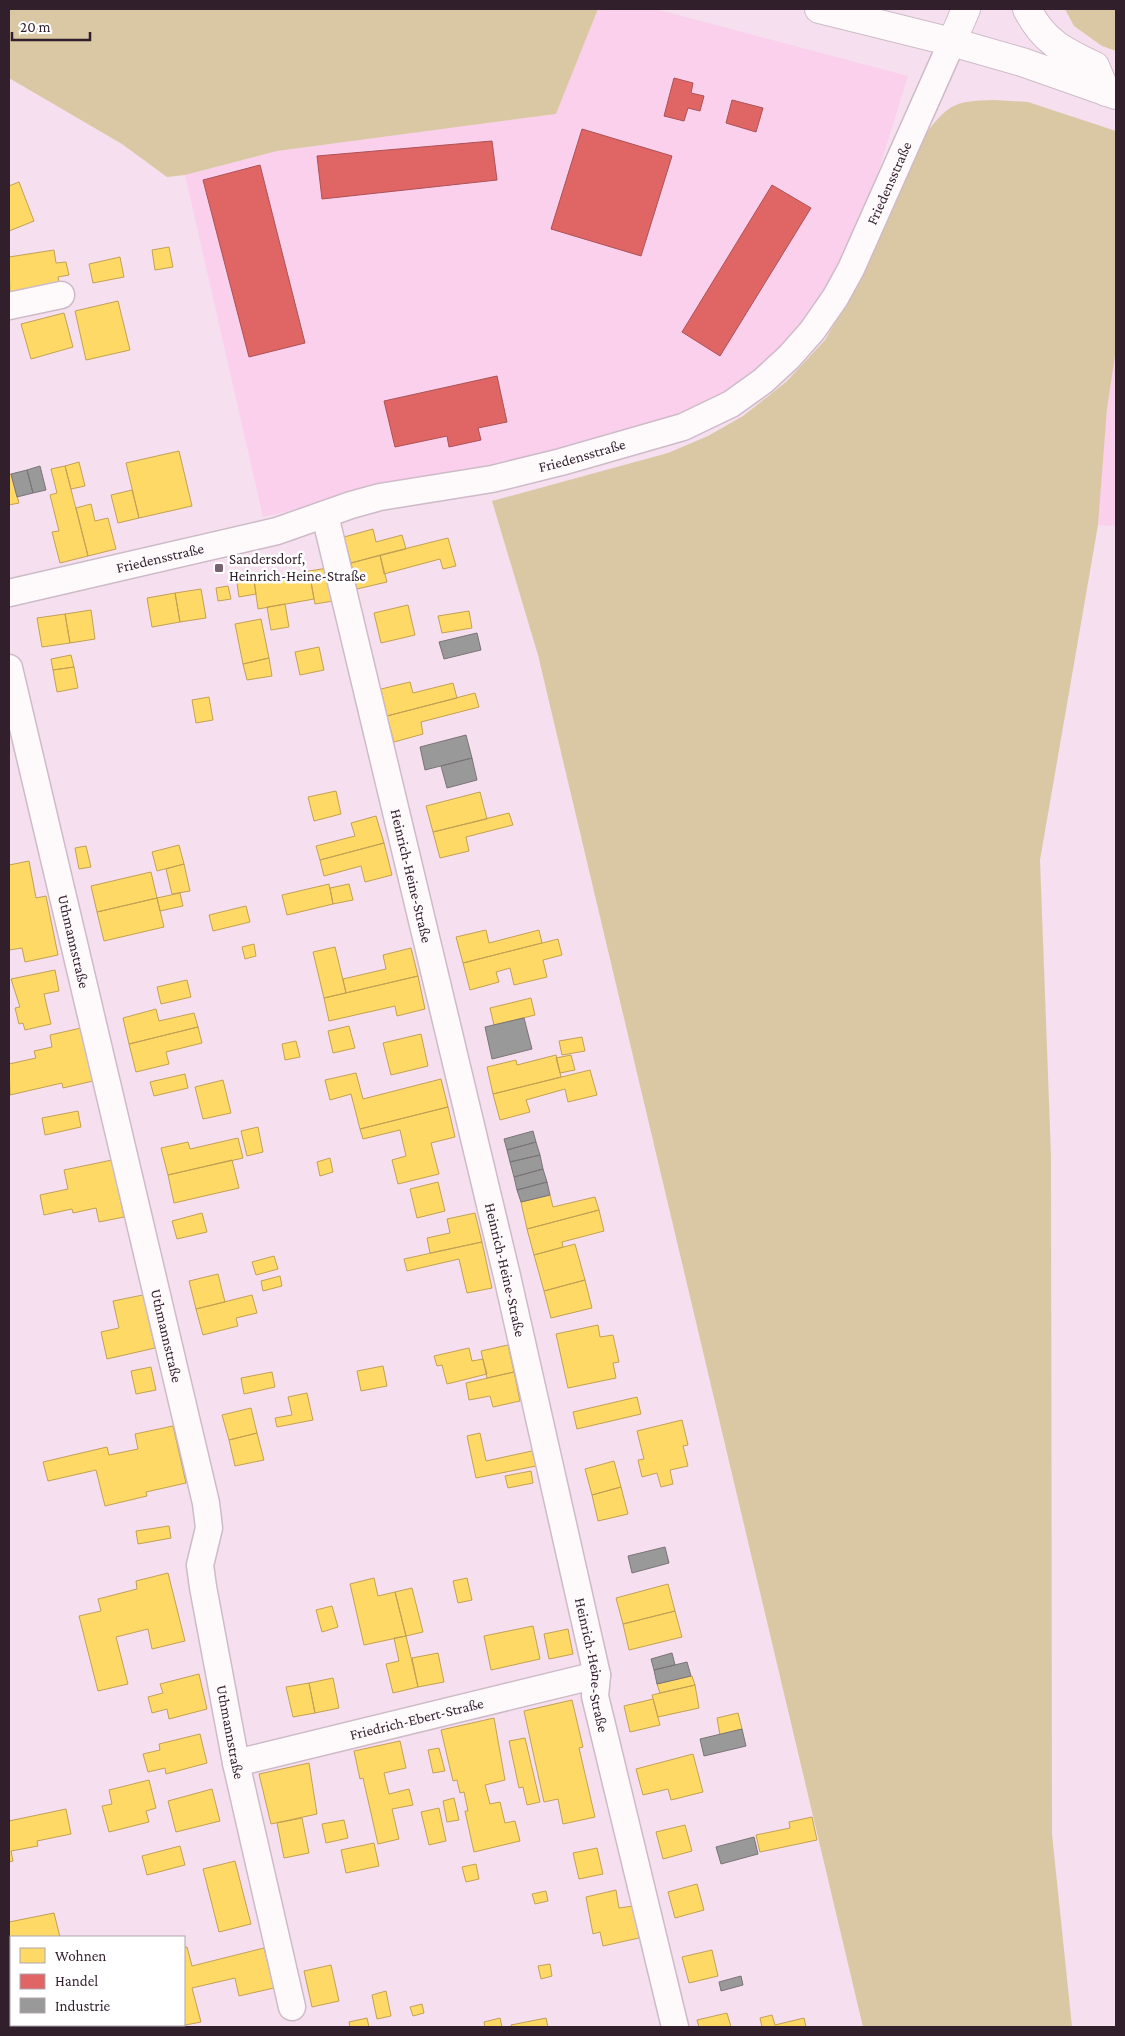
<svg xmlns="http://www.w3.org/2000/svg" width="1125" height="2036" viewBox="0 0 1125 2036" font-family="'Crimson Pro',serif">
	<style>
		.built { fill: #fad0ec }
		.green { fill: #dac8a5 }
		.homes { fill: #ffd966; stroke: #c2a155 }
		.shops { fill: #e06666; stroke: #ac5155 }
		.industry { fill: #999; stroke: #7a7478 }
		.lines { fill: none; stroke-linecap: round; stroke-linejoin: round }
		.minor-casing { stroke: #cebbc8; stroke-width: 29 }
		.tertiary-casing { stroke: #cebbc8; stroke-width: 30 }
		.primary-casing { stroke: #cebbc8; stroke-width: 30 }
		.minor { stroke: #fefafc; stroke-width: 26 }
		.tertiary { stroke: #fefafc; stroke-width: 28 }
		.primary { stroke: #fefafc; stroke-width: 28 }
		.poi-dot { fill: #776270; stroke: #fff; stroke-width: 2 }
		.labels { text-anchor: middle; stroke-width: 5; stroke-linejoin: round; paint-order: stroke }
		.street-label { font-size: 15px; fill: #321f2c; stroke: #fff }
		.poi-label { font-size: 15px; fill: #321f2c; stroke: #fff; text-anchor: start }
	</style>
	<rect width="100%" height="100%" fill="#f6dfee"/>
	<path class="built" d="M598,9H655L908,76L872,192L830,280L795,334L748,377L710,402L661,421L458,477L376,484L322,503L263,517L185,175L277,151L556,114Z
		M1116,349V526L1098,525L1107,409Z"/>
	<path class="green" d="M9,9H598L556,114L277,151L185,175L167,177L122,144L9,78Z
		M1065,9H1116V51L1102,46L1074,26Z
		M995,100L1028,102L1116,131V349L1107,409L1098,525L1040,860L1051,1156L1052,1834L1072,2027H863L538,655L492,501L668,453L708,436L743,416L786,382L825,340L847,301L925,135C949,103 955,101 995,100Z"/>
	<path class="homes" d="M19,182L34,221L9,231V186Z
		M169,247L173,267L155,270L152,250Z
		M54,250L56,263L66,262L69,275L58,277L60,288L10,295L9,257Z
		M120,257L124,277L93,283L89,264Z
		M118,301L130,350L86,360L75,311Z
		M64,313L73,347L31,359L21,324Z
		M179,451L192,506L139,518L126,463Z
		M79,462L85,486L71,489L65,466Z
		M65,466L88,556L60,563L52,532L59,531L50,495L57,493L51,469Z
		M11,474L19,503L9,505V475Z
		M132,490L139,518L118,523L111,495Z
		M91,504L95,521L108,518L116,549L88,556L76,508Z
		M373,529L376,542L402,535L406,549L351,563L344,537Z
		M448,538L456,566L443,569L440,559L384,574L380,555Z
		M380,555L387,582L357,589L351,563Z
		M328,568L333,601L315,604L309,571Z
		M309,571L314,599L258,609L254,580Z
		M254,580L256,594L239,597L237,583Z
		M228,586L231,599L218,601L216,588Z
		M201,589L206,618L180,622L175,593Z
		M175,593L180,622L152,627L147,598Z
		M285,604L289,627L271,630L267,607Z
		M408,605L415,635L381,643L374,613Z
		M91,610L95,639L70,643L65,614Z
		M469,611L472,628L442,633L438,616Z
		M65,614L70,643L42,647L37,618Z
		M261,619L269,658L243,664L235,624Z
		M319,647L324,670L300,675L295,652Z
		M71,655L74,667L53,670L51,659Z
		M269,658L272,676L247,680L243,664Z
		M74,667L78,688L57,692L53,670Z
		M410,682L413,693L453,683L457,698L387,716L381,689Z
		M475,693L479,707L421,722L423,734L394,742L387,716Z
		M209,697L213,720L196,723L192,700Z
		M336,791L341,814L314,821L308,797Z
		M480,792L487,819L433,832L426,806Z
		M509,813L513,825L466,837L469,851L440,858L433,832Z
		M376,816L384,843L320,860L316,846L355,836L351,823Z
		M384,843L392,875L365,882L361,866L324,876L320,860Z
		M179,845L184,864L157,871L152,852Z
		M86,846L91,867L79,869L75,848Z
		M29,861L36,898L46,896L58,955L25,962L22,948L9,950V865Z
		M184,864L190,891L172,894L166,869Z
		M151,872L157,898L97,912L91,886Z
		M329,884L333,904L287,915L282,895Z
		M349,884L353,900L333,904L330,888Z
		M180,893L183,906L160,911L157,898Z
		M157,898L164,927L104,941L97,912Z
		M246,906L250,922L213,931L209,915Z
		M486,930L489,943L539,930L542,943L463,963L456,937Z
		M558,939L562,955L543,960L547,977L514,985L510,968L496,972L499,982L470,990L463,963Z
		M254,944L256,956L245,959L242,947Z
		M335,947L346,993L324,998L313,952Z
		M411,948L418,976L346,993L343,979L386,969L383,955Z
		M55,970L59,991L44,994L51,1024L25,1030L23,1023L19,1024L15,1008L20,1007L11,979Z
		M418,976L425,1009L397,1016L395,1006L329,1021L324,998Z
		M187,980L191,997L161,1004L157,987Z
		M531,998L535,1015L494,1025L490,1008Z
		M156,1009L159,1021L194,1013L198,1027L129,1044L123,1018Z
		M349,1026L355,1048L333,1053L328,1031Z
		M198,1027L202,1043L166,1052L169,1064L136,1072L129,1044Z
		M81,1028L93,1081L63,1088L62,1083L10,1095L9,1064L36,1058L34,1051L52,1047L50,1035Z
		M421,1034L428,1066L391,1075L383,1043Z
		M582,1037L585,1051L562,1055L559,1041Z
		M296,1041L300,1057L285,1060L282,1044Z
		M556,1055L561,1077L493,1094L487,1067L516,1060L517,1065Z
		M571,1055L575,1070L560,1073L556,1058Z
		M590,1070L597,1095L568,1102L565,1089L526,1100L530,1112L500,1120L493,1094Z
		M356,1073L363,1099L441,1079L448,1107L360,1129L351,1094L330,1100L325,1080Z
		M185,1074L188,1088L154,1096L150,1082Z
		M223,1080L231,1113L203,1119L195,1087Z
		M448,1107L455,1137L431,1143L439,1174L398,1184L392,1160L406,1156L400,1130L363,1139L360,1129Z
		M78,1111L81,1127L45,1135L42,1118Z
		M258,1127L263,1152L247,1156L241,1131Z
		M238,1138L243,1158L168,1175L161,1148L188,1142L190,1149Z
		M330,1158L333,1172L320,1176L317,1162Z
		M112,1160L124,1217L99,1222L96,1208L73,1213L72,1209L44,1215L40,1195L68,1189L64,1170Z
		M232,1160L239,1188L174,1203L168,1175Z
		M438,1182L445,1211L417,1218L410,1189Z
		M550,1195L553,1207L595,1197L599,1210L527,1229L521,1202Z
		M599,1210L604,1231L562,1242L563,1247L534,1255L527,1229Z
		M202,1213L207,1232L177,1239L172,1221Z
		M475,1213L482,1242L430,1253L427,1238L450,1233L447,1219Z
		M482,1242L492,1288L467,1293L459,1259L407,1271L404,1259Z
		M575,1244L585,1280L544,1291L534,1255Z
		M274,1256L278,1269L256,1275L252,1262Z
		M218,1274L225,1302L196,1309L189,1281Z
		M280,1276L282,1286L263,1291L261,1281Z
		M585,1280L592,1308L551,1318L544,1291Z
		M143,1295L155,1348L107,1359L101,1332L119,1328L113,1301Z
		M252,1295L257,1313L236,1318L238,1326L203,1335L196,1309Z
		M598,1325L600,1337L613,1335L619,1362L613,1363L616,1378L568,1388L556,1334Z
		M508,1345L514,1372L487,1378L481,1351Z
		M469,1348L472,1361L483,1359L487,1374L447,1384L442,1365L437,1366L434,1356Z
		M383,1366L387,1386L361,1391L357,1371Z
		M151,1367L156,1390L136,1394L131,1371Z
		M272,1372L275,1387L244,1394L241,1378Z
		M514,1372L520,1401L493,1407L490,1396L469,1400L466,1383Z
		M307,1393L313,1420L277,1427L275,1418L292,1415L288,1397Z
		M637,1397L641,1414L577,1429L573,1412Z
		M251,1408L257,1433L229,1440L222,1415Z
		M682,1420L688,1445L683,1446L688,1466L670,1470L673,1484L661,1487L657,1473L642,1477L638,1460L644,1459L637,1431Z
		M173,1426L186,1483L146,1492L147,1496L105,1506L96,1470L48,1481L43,1462L107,1447L109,1455L138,1449L135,1434Z
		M257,1433L264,1460L235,1466L229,1440Z
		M480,1433L486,1461L532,1451L536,1466L476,1478L467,1436Z
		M614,1461L621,1487L592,1495L585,1469Z
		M531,1471L533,1483L508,1488L505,1476Z
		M621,1487L628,1514L598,1521L592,1495Z
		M169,1526L171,1538L138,1544L136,1531Z
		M168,1573L185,1641L152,1649L148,1629L116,1637L128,1684L98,1691L79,1616L101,1611L98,1599L137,1589L136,1581Z
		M374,1578L378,1596L395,1592L406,1636L364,1645L350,1584Z
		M467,1578L472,1600L458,1603L453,1581Z
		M668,1584L675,1611L623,1624L616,1598Z
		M412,1588L423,1632L406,1636L395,1592Z
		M332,1606L338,1627L322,1632L316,1610Z
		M675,1611L682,1637L629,1650L623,1624Z
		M533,1626L540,1659L491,1670L484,1636Z
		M568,1629L573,1654L549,1659L544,1634Z
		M406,1636L418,1687L393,1693L386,1664L399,1661L394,1638Z
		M438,1653L444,1682L418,1687L412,1658Z
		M199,1674L207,1709L169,1719L167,1709L152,1713L148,1697L163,1693L160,1684Z
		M691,1676H692L695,1685L660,1693L657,1684Z
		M333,1678L339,1708L315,1713L309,1683Z
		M309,1683L315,1713L293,1717L286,1687Z
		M695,1685L699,1708L658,1717L652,1695Z
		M653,1699L660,1725L630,1732L624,1706Z
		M572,1700L583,1747L579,1748L595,1817L563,1824L558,1799L544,1802L524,1711Z
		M738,1713L742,1729L720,1735L717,1718Z
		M494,1718L505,1780L485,1785L490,1804L500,1802L505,1823L515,1821L520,1841L474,1852L465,1811H468L464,1792L460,1793L457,1780L453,1781L441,1730Z
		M200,1734L207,1763L166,1774L165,1768L148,1772L143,1754L160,1750L159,1744Z
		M525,1738L540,1802L527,1805L523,1787L519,1788L509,1741Z
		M400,1741L406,1768L384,1773L389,1794L409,1789L413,1805L392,1809L399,1839L378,1844L363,1778L360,1779L354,1751Z
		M439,1748L445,1771L433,1773L428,1750Z
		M693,1754L703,1792L671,1800L668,1789L643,1795L636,1769Z
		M309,1763L317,1814L271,1824L259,1774Z
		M149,1780L156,1808L146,1811L149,1822L109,1832L102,1806L112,1804L109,1790Z
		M212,1789L220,1821L176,1832L168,1801Z
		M454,1798L459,1820L447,1822L443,1801Z
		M439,1808L446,1841L429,1845L421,1812Z
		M66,1809L71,1834L37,1841L38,1846L11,1851L13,1861L9,1862V1821Z
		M812,1817L817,1840L760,1852L756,1835L790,1828L789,1822Z
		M302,1818L309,1853L284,1858L277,1823Z
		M344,1820L348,1838L326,1843L322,1824Z
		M685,1825L692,1851L663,1859L656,1832Z
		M374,1843L379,1866L346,1873L341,1850Z
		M180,1846L185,1865L147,1875L142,1856Z
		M597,1848L603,1874L579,1879L573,1853Z
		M235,1861L251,1924L219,1932L203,1869Z
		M476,1864L479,1879L466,1882L462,1867Z
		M697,1884L704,1910L675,1918L668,1892Z
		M616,1890L619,1908L633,1906L639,1938L603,1946L600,1932L593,1934L586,1897Z
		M546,1891L548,1901L535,1904L532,1894Z
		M54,1913L60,1937H11V1960L9,1961V1922Z
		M184,1947H187L192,1966L264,1948L274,1988L239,1996L235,1978L192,1988L201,2022L175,2027L174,2025H184Z
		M712,1950L718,1976L689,1983L682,1957Z
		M550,1964L552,1976L541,1979L538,1966Z
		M331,1965L339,2001L312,2007L304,1971Z
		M386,1991L391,2016L377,2019L372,1995Z
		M422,2004L424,2013L413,2016L410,2007Z
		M727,2013L731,2027H699L697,2020Z
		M772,2015L775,2025L804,2018L806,2027H762L760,2018Z
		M367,2018L369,2027H350L349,2022Z
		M500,2018L502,2027H485L484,2022Z
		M546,2018L548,2027H512L511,2025Z
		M9,2023L52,2025L53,2027H9Z"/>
	<path class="shops" d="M674,78L693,83L691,93L704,96L700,111L688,108L684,121L664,116Z
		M732,100L763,108L756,132L726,123Z
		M582,129L672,156L641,256L551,229Z
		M492,141L497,180L322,199L317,156Z
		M260,165L305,343L249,357L203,180Z
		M772,185L811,208L720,356L682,332Z
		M497,376L507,422L478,428L481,440L449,447L447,436L395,447L384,401Z"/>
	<path class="industry" d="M40,466L46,490L33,493L27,470Z
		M27,470L33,493L17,497L11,474Z
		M477,633L481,650L444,659L439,642Z
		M466,735L472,758L425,770L420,747Z
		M472,758L477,780L447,788L441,766Z
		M524,1018L532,1049L492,1059L485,1027Z
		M533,1131L536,1142L507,1150L504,1139Z
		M536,1142L540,1155L510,1162L507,1150Z
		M540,1155L543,1169L514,1177L510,1162Z
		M543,1169L547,1182L517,1190L514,1177Z
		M547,1182L550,1195L521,1202L517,1190Z
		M665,1547L669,1563L632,1573L628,1556Z
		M672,1653L675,1665L654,1670L651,1659Z
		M687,1662L691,1676L657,1684L654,1670Z
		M742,1729L746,1746L704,1756L700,1739Z
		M754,1837L758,1854L721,1864L716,1847Z
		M741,1976L743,1985L721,1991L719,1982Z"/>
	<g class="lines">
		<defs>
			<g id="minor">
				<path d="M9,306L61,295"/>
				<path id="s1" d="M325,515L507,1276L597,1675L595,1696L675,2027"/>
				<path id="s2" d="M9,593L277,531L351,505L380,497L492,479L561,462L683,427L731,404L763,381L789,357L812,331L835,298L851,269L952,42"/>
				<path id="s3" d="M9,668L206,1503L209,1528L200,1565L203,1587L236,1763L292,2007"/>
				<path id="s4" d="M236,1763L597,1675"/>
			</g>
			<path id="tertiary" d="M819,9L952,42"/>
			<path id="primary" d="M966,9L952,42L1022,62L1116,95
				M1027,9C1043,41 1063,51 1095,66L1106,92"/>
		</defs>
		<use href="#minor" class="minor-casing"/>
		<use href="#tertiary" class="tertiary-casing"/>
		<use href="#primary" class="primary-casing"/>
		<use href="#minor" class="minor"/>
		<use href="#tertiary" class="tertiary"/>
		<use href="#primary" class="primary"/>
	</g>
	<rect class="poi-dot" x="214" y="563" width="10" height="10" rx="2.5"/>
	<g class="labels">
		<g class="street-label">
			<text dy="5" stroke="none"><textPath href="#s2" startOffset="1025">Friedensstraße</textPath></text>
			<text dy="5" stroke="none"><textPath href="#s2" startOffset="590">Friedensstraße</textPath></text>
			<text dy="5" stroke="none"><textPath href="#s2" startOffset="155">Friedensstraße</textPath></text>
			<text dy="5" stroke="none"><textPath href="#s1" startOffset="371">Heinrich-Heine-Straße</textPath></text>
			<text dy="5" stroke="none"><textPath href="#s3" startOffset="281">Uthmannstraße</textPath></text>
			<text dy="5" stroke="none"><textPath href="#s1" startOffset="776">Heinrich-Heine-Straße</textPath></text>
			<text dy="5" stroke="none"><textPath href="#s3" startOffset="686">Uthmannstraße</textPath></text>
			<text dy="5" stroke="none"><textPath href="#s1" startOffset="1181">Heinrich-Heine-Straße</textPath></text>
			<text dy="5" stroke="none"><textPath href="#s4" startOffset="186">Friedrich-Ebert-Straße</textPath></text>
			<text dy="5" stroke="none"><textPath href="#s3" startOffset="1091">Uthmannstraße</textPath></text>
		</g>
		<g class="poi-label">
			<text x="229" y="564">Sandersdorf,<tspan x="229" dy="17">Heinrich-Heine-Straße</tspan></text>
		</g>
	</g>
	<rect width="1125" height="2036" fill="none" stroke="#321f2c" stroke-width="20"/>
	<rect x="10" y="1936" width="175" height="90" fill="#ffffff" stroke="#ada5ab"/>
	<rect x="20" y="1948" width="25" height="15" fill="#ffd966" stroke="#ada5ab"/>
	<text x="55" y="1961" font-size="15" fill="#321f2c">Wohnen</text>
	<rect x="20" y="1974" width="25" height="15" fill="#e06666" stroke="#ada5ab"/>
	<text x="55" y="1986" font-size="15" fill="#321f2c">Handel</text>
	<rect x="20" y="1998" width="25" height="15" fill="#999999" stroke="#ada5ab"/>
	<text x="55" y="2011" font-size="15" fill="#321f2c">Industrie</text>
	<path d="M12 32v8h78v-8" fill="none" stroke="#321f2c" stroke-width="2.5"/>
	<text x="20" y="32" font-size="15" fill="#321f2c" stroke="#ffffff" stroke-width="4" paint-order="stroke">20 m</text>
</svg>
